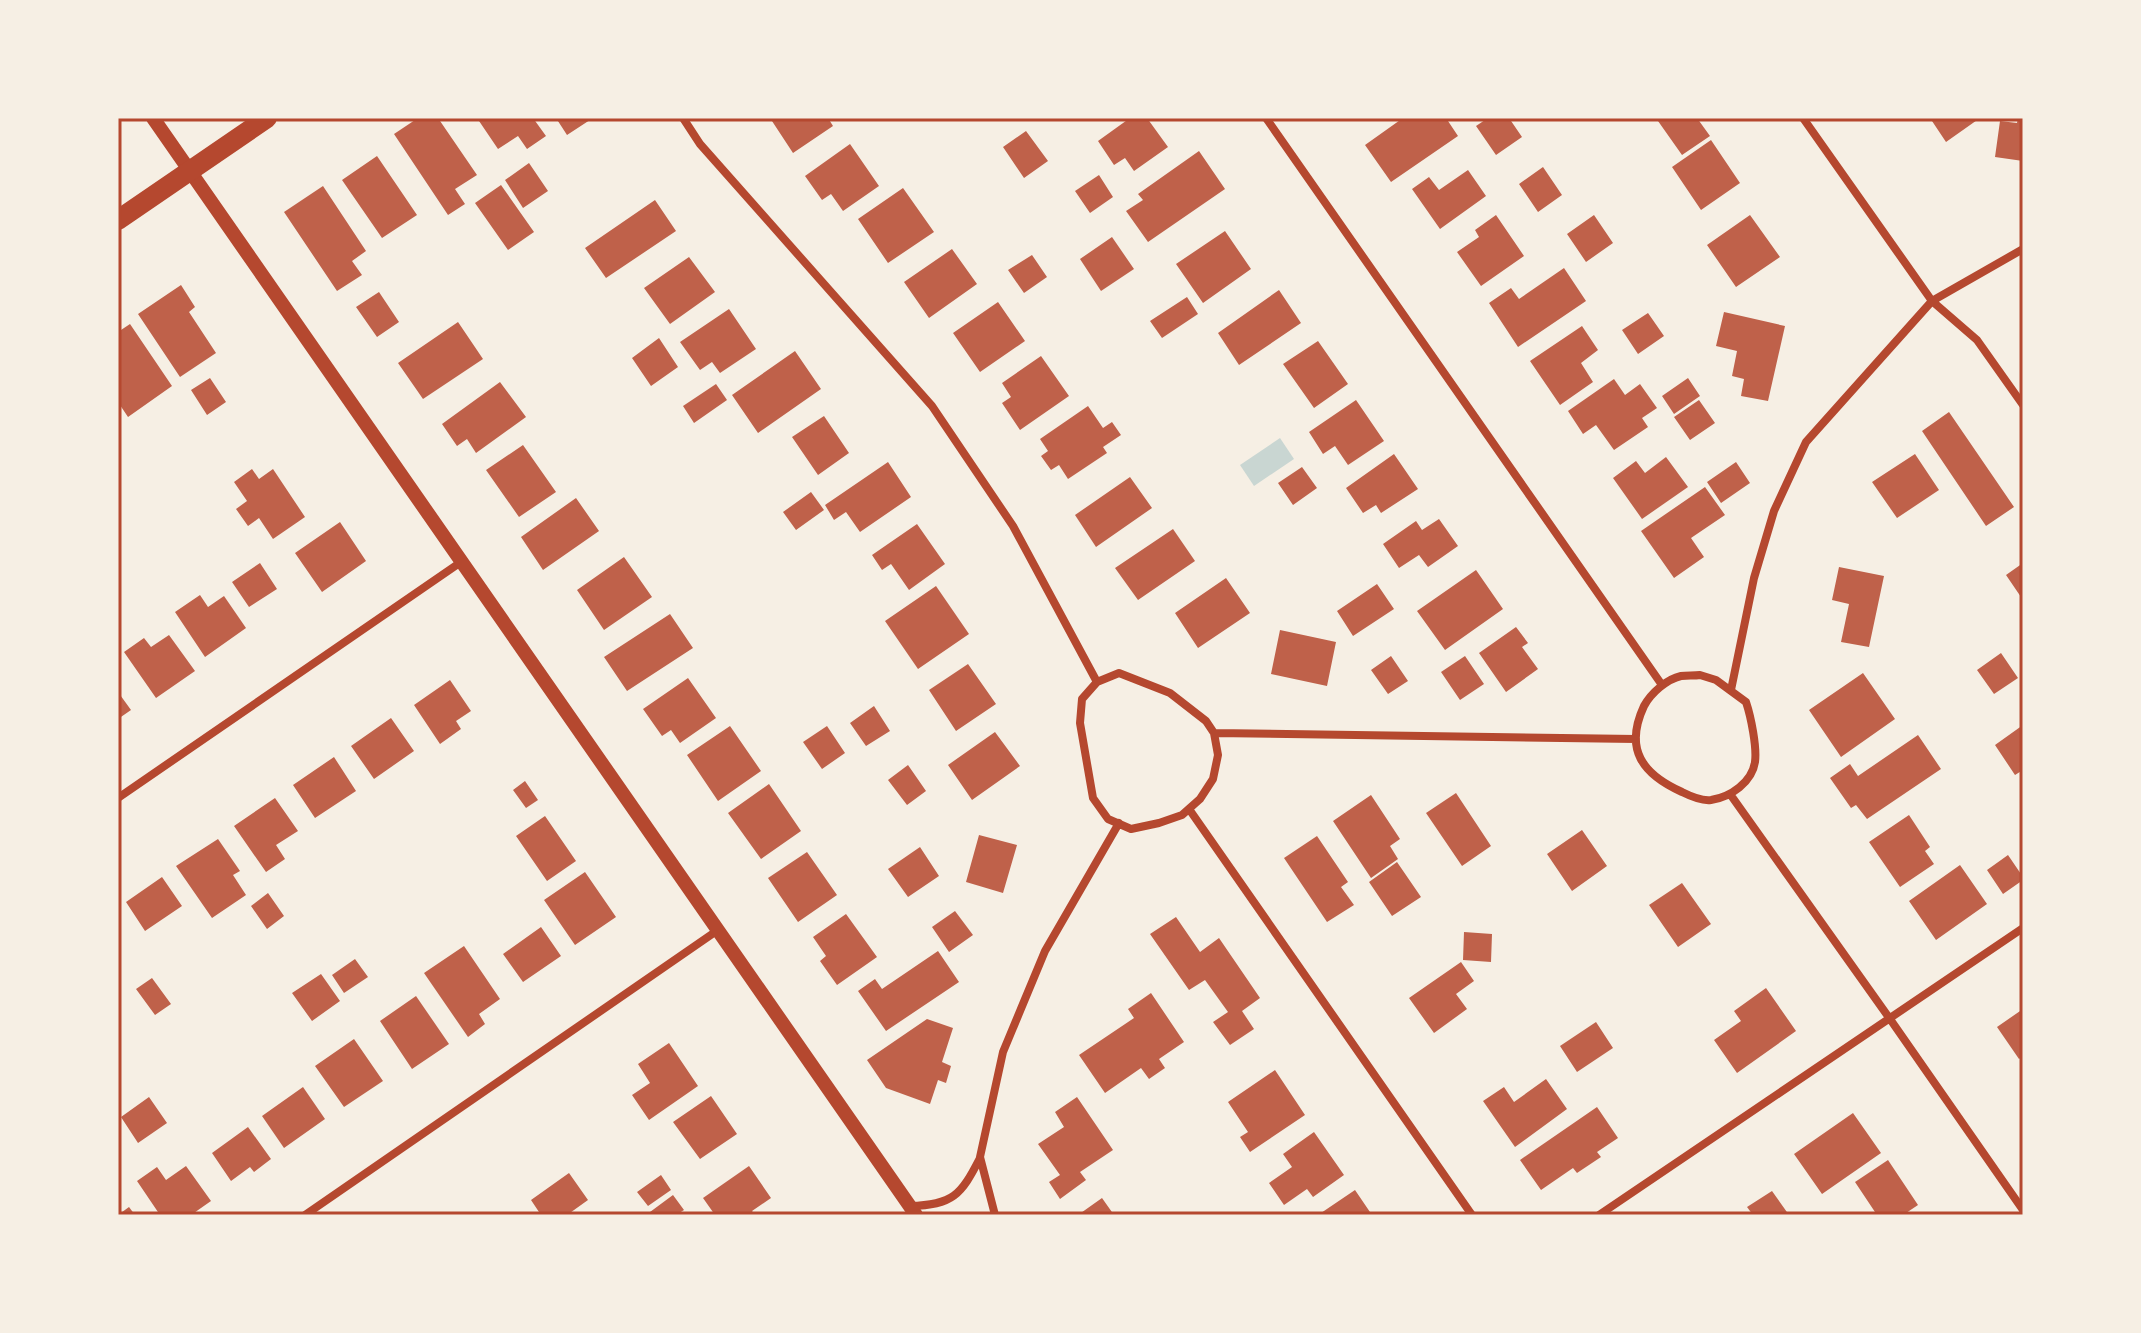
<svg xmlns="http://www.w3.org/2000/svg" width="2141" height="1333" viewBox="0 0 2141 1333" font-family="'Noto Sans',sans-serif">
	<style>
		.water { fill: #c9d6d2 }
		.building { fill: #bf614a }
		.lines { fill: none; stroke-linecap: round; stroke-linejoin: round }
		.minor { stroke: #b5482f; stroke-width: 8 }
		.tertiary { stroke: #b5482f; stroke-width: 14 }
		.primary { stroke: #b5482f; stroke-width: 20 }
		.neatline { fill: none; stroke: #b5482f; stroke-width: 3 }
	</style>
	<rect width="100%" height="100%" fill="#f6efe4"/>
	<path class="water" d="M1280,438L1294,459L1254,486L1240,465Z"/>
	<path class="building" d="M418,118H438L477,175L455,189L465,204L448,215L394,134Z
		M477,118H533L546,136L527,149L518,136L498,149Z
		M556,118H593L567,135Z
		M770,118H828L833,126L793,153Z
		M1130,118H1147L1168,147L1134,171L1125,158L1114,165L1098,141Z
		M1403,118H1446L1458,136L1391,182L1365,145Z
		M1488,118H1509L1522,137L1496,155L1476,126Z
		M1662,118H1697L1710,136L1682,155L1658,121Z
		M1930,118H1980L1946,142Z
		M2018,118H2023V161L1995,157L2000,121L2017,123Z
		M1026,131L1048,161L1024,178L1003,147Z
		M1711,140L1740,183L1701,210L1672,167Z
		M850,144L879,186L843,211L831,194L822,200L805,176Z
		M1199,151L1225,189L1148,242L1126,211L1143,200L1138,194Z
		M377,156L417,215L382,238L342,180Z
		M529,163L548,191L523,208L505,180Z
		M1543,167L1562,195L1538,212L1519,184Z
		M1468,170L1486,196L1440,229L1412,189L1429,177L1439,190Z
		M1099,175L1113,197L1090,213L1075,191Z
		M501,185L534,232L508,250L475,203Z
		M323,186L366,251L352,261L362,275L337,291L284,212Z
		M903,188L934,232L888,263L858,219Z
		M655,200L676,231L606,278L585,248Z
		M1496,215L1524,256L1481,286L1457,252L1479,237L1475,230Z
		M1594,215L1613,243L1586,262L1567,234Z
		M1750,215L1780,257L1736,287L1707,245Z
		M1225,231L1251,269L1203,303L1176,264Z
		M1112,237L1134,269L1101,291L1080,259Z
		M952,249L977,284L929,318L904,282Z
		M1032,255L1047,277L1024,293L1008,270Z
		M689,257L715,292L670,324L644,288Z
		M1564,268L1586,301L1518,347L1489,303L1511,288L1519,299Z
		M181,285L195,307L189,312L216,353L180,377L138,314Z
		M1279,290L1301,323L1239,365L1218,333Z
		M379,292L399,322L377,337L356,307Z
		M1187,297L1198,314L1162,338L1150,321Z
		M998,302L1025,341L980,372L953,333Z
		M729,309L756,349L720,373L712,362L700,370L680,342Z
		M1724,312L1785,326L1768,401L1741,396L1744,379L1732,376L1737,351L1716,346Z
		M1648,313L1664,336L1638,354L1622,330Z
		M458,322L483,359L423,399L398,363Z
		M130,324L172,386L128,417L118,402V332Z
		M1582,326L1598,350L1581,363L1593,382L1560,405L1530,361Z
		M659,338L678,367L651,386L632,358Z
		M1318,341L1348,384L1314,408L1283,364Z
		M795,351L821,389L758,433L732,395Z
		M1041,356L1069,396L1020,430L1002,403L1011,397L1002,383Z
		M210,378L226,402L207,415L191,390Z
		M1688,378L1700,396L1674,414L1662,396Z
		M1614,379L1625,395L1640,384L1657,408L1642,418L1648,427L1614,450L1596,425L1583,434L1568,411Z
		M500,382L526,417L476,453L467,439L457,446L442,424Z
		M716,384L727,400L694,423L683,406Z
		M1356,400L1384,441L1348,465L1335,446L1323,454L1309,432Z
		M1699,400L1715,423L1690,440L1674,417Z
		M1088,406L1103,428L1112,422L1121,435L1103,447L1107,453L1068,479L1059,465L1051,470L1041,456L1048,451L1040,439Z
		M1949,412L2014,507L1986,526L1922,431Z
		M824,416L849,453L818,475L792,437Z
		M523,445L556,492L519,517L486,470Z
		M1394,454L1418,489L1381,513L1376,505L1363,513L1346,488Z
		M1915,454L1939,490L1897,518L1872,482Z
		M1666,457L1688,487L1642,519L1613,478L1636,461L1645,473Z
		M888,462L911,497L860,532L846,512L834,520L825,505Z
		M1736,462L1750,483L1721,503L1707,482Z
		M1302,467L1317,488L1293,505L1278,483Z
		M252,469L259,479L273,469L305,517L273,539L259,518L248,526L236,509L247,501L234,482Z
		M1130,477L1152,508L1096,547L1075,515Z
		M1705,487L1725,515L1691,538L1704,557L1674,578L1641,531Z
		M811,492L824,510L796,530L783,512Z
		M576,498L599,531L543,570L521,537Z
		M1439,519L1458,546L1428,567L1419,555L1399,568L1383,544L1416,521L1422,530Z
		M340,522L366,561L322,592L295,553Z
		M917,524L945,564L909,590L891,564L882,570L872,555Z
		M1173,529L1195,561L1138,600L1115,568Z
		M624,557L652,597L604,630L577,590Z
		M260,563L277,589L249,607L232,582Z
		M2023,563V600L2006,575Z
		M1839,567L1884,576L1869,647L1841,642L1849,604L1832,600Z
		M1476,570L1503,609L1445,650L1417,611Z
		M1226,578L1250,613L1198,648L1175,613Z
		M1377,584L1394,609L1353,636L1337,611Z
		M936,586L969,634L918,669L885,621Z
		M200,595L208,607L224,596L246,628L205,657L175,612Z
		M670,614L693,648L627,691L604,657Z
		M1516,627L1528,643L1522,647L1538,669L1506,692L1479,653Z
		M1280,630L1336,642L1327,686L1271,674Z
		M169,635L195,671L156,698L124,652L144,638L151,647Z
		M2001,653L2018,678L1994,694L1977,670Z
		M1391,656L1408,681L1388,694L1371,670Z
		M1465,656L1484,684L1460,700L1441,672Z
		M968,664L996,704L956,731L929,690Z
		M1863,673L1895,719L1841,757L1809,710Z
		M688,678L716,718L680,743L671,730L662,736L643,709Z
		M450,680L471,711L456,721L461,729L440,744L414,705Z
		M118,692L131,710L118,719Z
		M874,706L890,731L866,746L850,723Z
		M391,718L414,751L374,779L351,746Z
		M2023,725V770L2015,775L1995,745Z
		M730,726L761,771L718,801L687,755Z
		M827,726L845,753L822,769L803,742Z
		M995,732L1020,766L972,800L948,765Z
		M1918,735L1941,769L1867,819L1856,805L1851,808L1830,778L1850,764L1858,776Z
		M334,757L356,791L315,818L293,785Z
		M908,765L926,791L907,805L888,780Z
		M525,781L538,800L526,808L513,790Z
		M769,784L801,831L761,859L728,813Z
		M1456,793L1491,846L1462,866L1426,813Z
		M1371,795L1400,839L1390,846L1398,859L1371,878L1333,821Z
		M275,798L298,831L276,845L285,859L266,872L234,826Z
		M1909,815L1930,847L1925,851L1934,864L1900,887L1869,842Z
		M545,816L576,861L547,881L516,836Z
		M1582,830L1607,866L1572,891L1547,854Z
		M979,835L1017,845L1003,893L966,882Z
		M1317,836L1348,882L1341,887L1354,905L1327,922L1284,858Z
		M218,839L240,871L233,875L246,895L212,918L176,866Z
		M920,847L939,876L908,897L888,869Z
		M807,852L837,895L798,922L768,878Z
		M2008,855L2023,877V880L2003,894L1987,870Z
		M1397,862L1421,897L1392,916L1369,882Z
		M1960,865L1987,904L1936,940L1909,901Z
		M585,872L616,917L575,945L544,900Z
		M162,877L182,906L145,931L126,902Z
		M1682,883L1711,924L1678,947L1649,905Z
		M268,893L284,916L267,929L251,906Z
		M955,911L973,935L949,952L932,927Z
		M846,914L877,957L837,985L820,961L826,956L813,937Z
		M1176,917L1200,952L1219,938L1260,998L1242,1011L1254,1029L1230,1045L1213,1022L1228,1012L1205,980L1189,990L1150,934Z
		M541,927L561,956L523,982L503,954Z
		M1464,932L1492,934L1491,962L1463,960Z
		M464,946L500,999L479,1014L485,1024L468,1037L424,973Z
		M938,951L959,982L886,1031L858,991L875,979L882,989Z
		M355,959L368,977L344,993L332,975Z
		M1461,962L1474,981L1456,994L1467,1009L1434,1033L1409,998Z
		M321,974L340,1001L312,1021L292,993Z
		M152,978L171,1004L155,1015L136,989Z
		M1766,988L1796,1031L1737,1073L1714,1040L1741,1021L1734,1011Z
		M1151,993L1184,1042L1159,1059L1165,1068L1149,1079L1141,1068L1105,1093L1079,1055L1134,1018L1128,1009Z
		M416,996L449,1044L412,1069L380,1021Z
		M2023,1009V1056L2019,1059L1997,1027Z
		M927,1019L953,1028L942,1062L951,1066L946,1083L938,1080L930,1104L886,1088L867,1060Z
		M1596,1022L1613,1048L1577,1072L1560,1046Z
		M354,1039L383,1081L344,1107L315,1066Z
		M669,1043L698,1086L649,1120L632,1095L650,1083L638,1064Z
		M1275,1070L1305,1115L1250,1152L1240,1137L1248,1132L1228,1102Z
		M1546,1079L1567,1109L1515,1147L1483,1101L1504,1087L1514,1102Z
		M303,1087L325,1119L284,1148L262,1116Z
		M711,1096L737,1134L700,1159L673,1122Z
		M149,1097L167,1123L138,1143L121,1117Z
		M1077,1097L1113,1150L1080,1172L1086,1180L1060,1199L1049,1182L1060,1175L1038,1144L1064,1127L1055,1112Z
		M1597,1107L1618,1138L1597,1152L1601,1157L1577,1173L1573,1168L1541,1190L1520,1160Z
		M1853,1113L1881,1153L1822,1194L1794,1154Z
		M248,1127L271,1159L254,1172L250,1167L231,1181L212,1153Z
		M1314,1132L1344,1175L1313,1197L1307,1189L1284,1205L1269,1183L1292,1167L1283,1154Z
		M1888,1160L1918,1205L1903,1215H1877L1855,1182Z
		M186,1166L211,1201L191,1215H160L137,1181L157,1167L166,1180Z
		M749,1166L771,1198L752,1211L755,1215H715L703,1198Z
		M569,1173L588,1200L567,1215H541L531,1200Z
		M661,1175L671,1190L648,1206L637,1192Z
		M1355,1190L1372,1215H1323L1321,1213Z
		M1772,1191L1789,1215H1753L1747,1207Z
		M673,1195L684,1210L676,1215H653L650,1212Z
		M1102,1198L1114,1215H1078Z
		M129,1207L135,1215H118Z"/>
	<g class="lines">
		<path class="minor" d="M683,118L700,144L932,406L1013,526L1097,682
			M1266,118L1662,685
			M1803,118L1932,301L1977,340L2023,405
			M1119,673L1170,693L1206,721L1214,733L1218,755L1213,779L1200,799L1182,815L1159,823L1131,829L1108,819L1093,798L1080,723L1082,699L1097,682Z
			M1700,675L1716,680L1746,702C1751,717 1757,747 1755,762C1752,782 1731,797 1711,800C1703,801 1690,796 1682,792C1642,774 1624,749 1644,706C1651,693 1667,679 1681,676C1687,675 1694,676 1700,675Z
			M1731,690L1754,578L1774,511L1806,442L1932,301L2023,249
			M1214,733L1636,739
			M1730,794L1890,1019L2023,1210
			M118,798L461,562
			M1189,809L1472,1215
			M910,1206C953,1205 961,1195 980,1158
			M305,1215L718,930
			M995,1215L980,1157L1003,1052L1045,951L1119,823
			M1599,1215L2023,928"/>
		<path class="tertiary" d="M153,118L916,1215"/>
		<path class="primary" d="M118,220L267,118"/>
	</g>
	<rect width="2141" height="1333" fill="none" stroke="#f6efe4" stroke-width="240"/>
	<rect x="120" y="120" width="1901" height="1093" class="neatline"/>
</svg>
